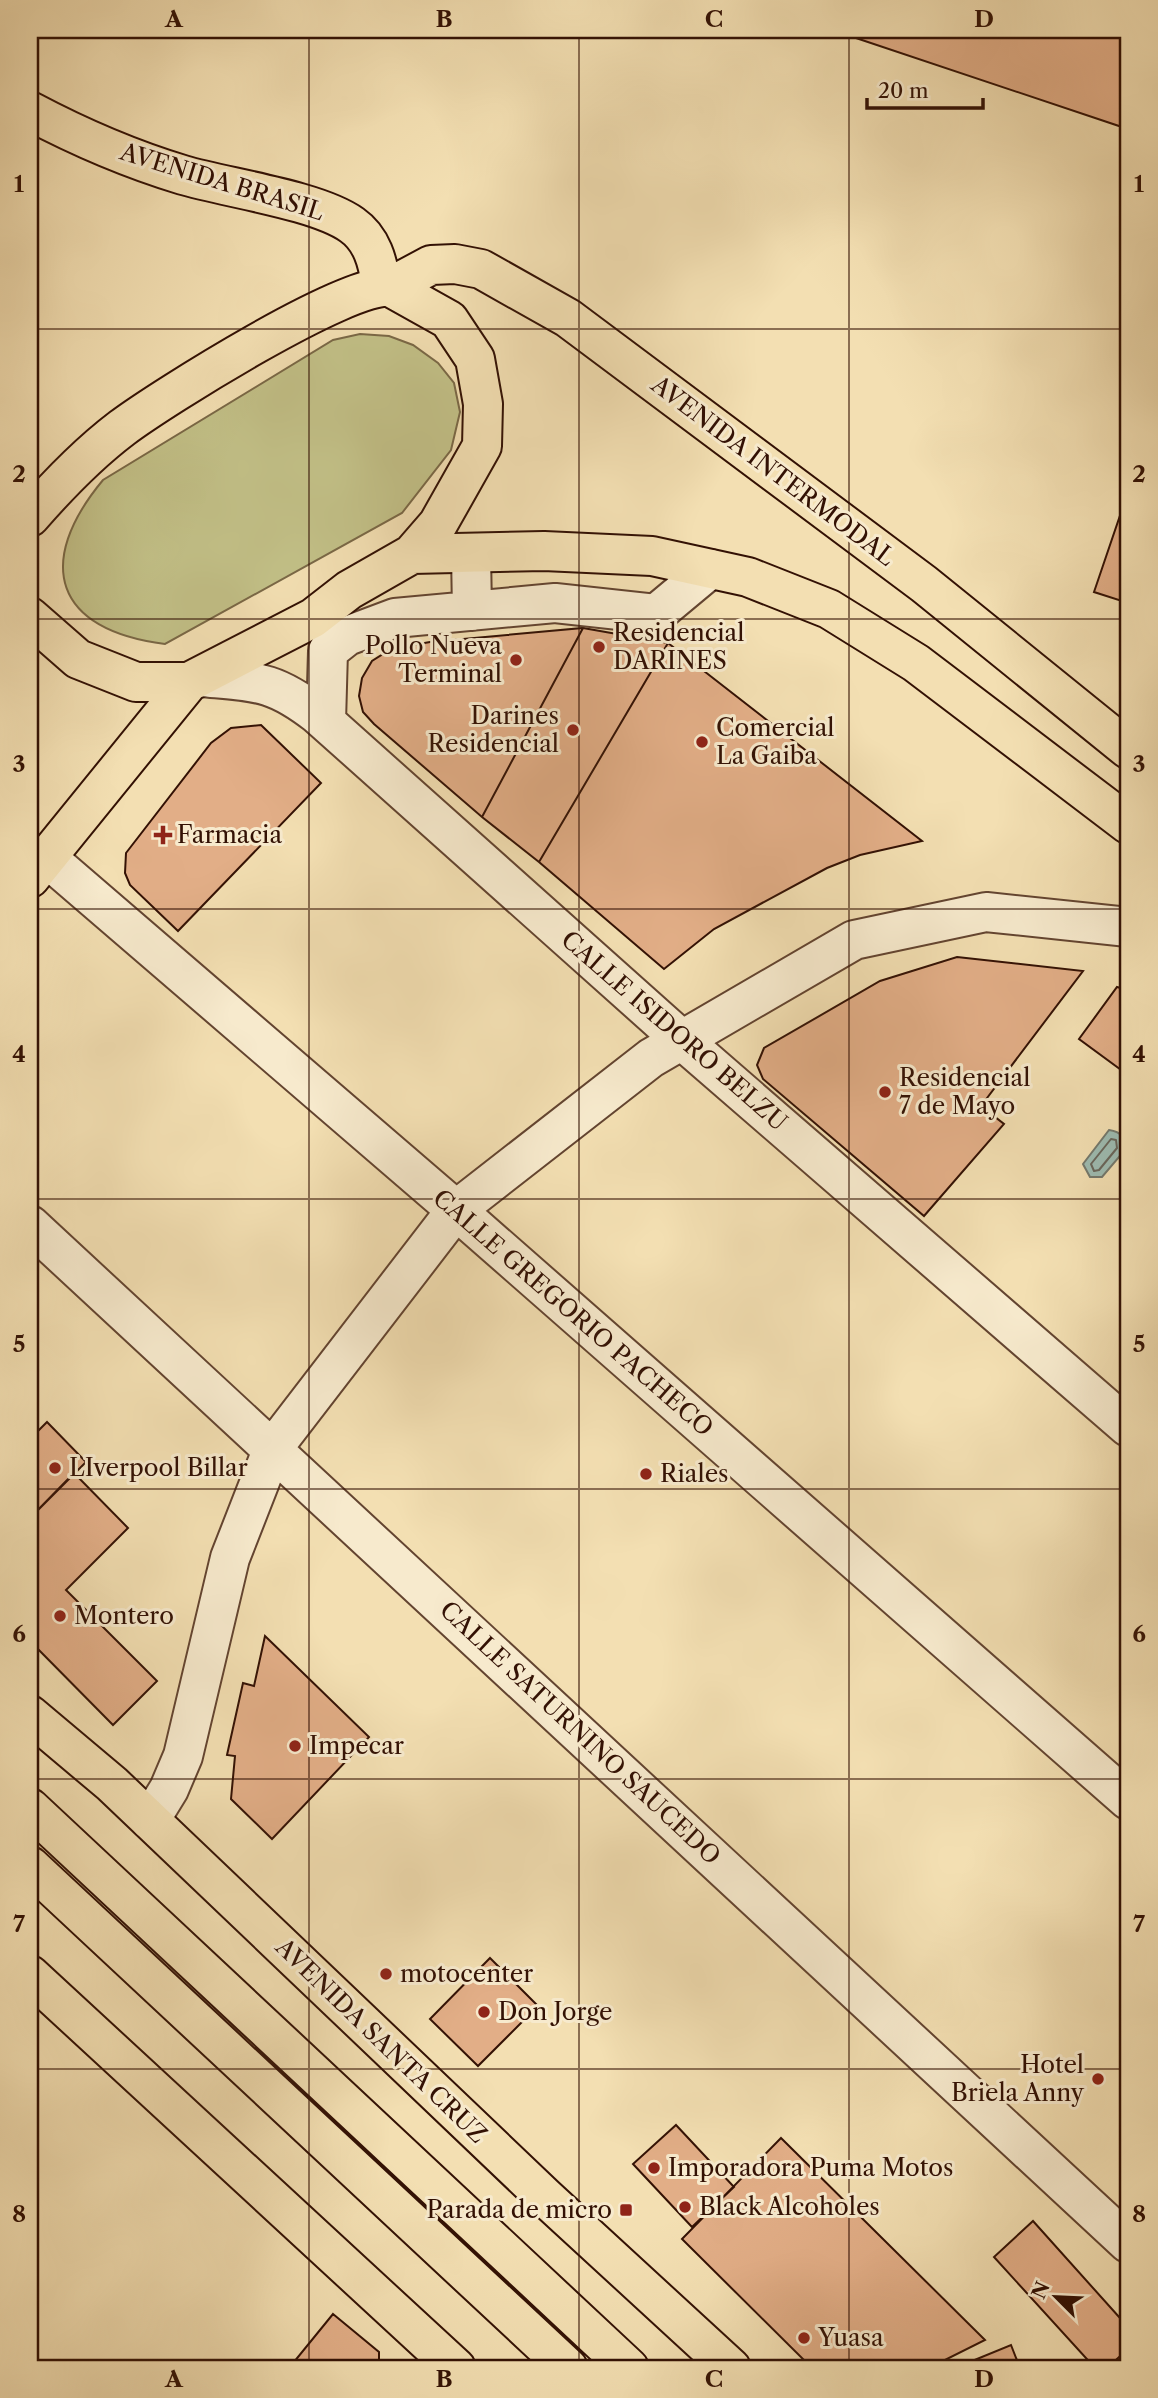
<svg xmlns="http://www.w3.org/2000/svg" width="1158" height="2398" viewBox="0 0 1158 2398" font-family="'Libre Caslon Text',serif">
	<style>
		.green { fill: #c2c087; stroke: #7a6846; stroke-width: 2 }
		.water { fill: #9dbcb2; stroke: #73786c; stroke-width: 2 }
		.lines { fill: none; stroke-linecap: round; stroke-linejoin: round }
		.shore { stroke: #68665b; stroke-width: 2 }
		.building { fill: #e2ae87; stroke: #331104; stroke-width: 2 }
		.minor-casing { stroke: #634430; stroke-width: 42 }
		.major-casing { stroke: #331104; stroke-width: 42 }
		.minor { stroke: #f7eacd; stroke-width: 38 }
		.major { stroke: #f3dfb2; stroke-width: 38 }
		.grid { fill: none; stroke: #331104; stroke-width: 2; stroke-opacity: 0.55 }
		.poi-dot { fill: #8f2418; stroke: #f7eacd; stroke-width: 2.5 }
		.labels { text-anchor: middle; stroke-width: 6; stroke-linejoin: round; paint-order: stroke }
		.street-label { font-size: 24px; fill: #331104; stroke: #f7eacd }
		.poi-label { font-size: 24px; fill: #331104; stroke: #f7eacd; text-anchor: start }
		.neatline { fill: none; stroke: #331104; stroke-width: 2.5 }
		.grid-label { font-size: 23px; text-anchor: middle; font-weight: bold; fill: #331104 }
	</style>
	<rect width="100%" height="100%" fill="#f3dfb2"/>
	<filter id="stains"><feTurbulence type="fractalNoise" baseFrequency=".00286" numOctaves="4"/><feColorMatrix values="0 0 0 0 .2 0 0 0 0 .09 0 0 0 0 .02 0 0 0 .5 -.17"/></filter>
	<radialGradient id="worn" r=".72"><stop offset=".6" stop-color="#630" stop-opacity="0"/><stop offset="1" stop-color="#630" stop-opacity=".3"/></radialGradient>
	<path class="green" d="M360,334L389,336L413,345L438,363L454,383L460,412L451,450L402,513L165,644C54,630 34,563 103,480L333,340Z"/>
	<path class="water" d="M1109,1130C1122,1132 1124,1137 1125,1150L1102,1177H1090L1083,1164Z"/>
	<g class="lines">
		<path class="shore" d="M1111,1139L1116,1140L1117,1148L1099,1170L1094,1171L1091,1164Z"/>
	</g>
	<path class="building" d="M832,30H1128V129Z
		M1128,492V603L1094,592Z
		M583,628L482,817L374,724L363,712L359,696L362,678L372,661L391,649L430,642Z
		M583,628L668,643L539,862L482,817Z
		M668,643L922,841L860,855L827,868L714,929L664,969L539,862Z
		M261,725L321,783L178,931L130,885L125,873L126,853L211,743L231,728Z
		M957,957L1083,971L981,1106L1004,1124L924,1216L763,1079L757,1065L764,1048L880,981Z
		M1117,987L1128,990V1075L1079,1039Z
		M47,1422L86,1462L30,1518V1439Z
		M74,1473L128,1528L66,1590L157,1681L113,1725L30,1641V1518Z
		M265,1636L369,1737L272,1839L231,1799L235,1756L227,1755L243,1683L254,1686Z
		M490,1958L538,2006L478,2066L430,2019Z
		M676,2125L734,2187L692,2227L633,2164Z
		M781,2138L985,2340L929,2368H812L682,2239Z
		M1033,2221L1128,2327V2349L1107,2368H1095L994,2257Z
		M333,2314L379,2352V2368H289Z
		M1011,2345L1020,2368H955Z"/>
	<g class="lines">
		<defs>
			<path id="minor" d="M471,553L472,611
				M201,677C256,682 273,680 318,715L683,1041L1128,1427
				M326,722L328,651L347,636L395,618L555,603L656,614L710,569
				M46,857L456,1210L1128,1800
				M30,1225L1128,2243
				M150,1820L169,1789L183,1756L230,1558L273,1448L456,1210L651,1058L854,940L986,912L1128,927"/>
			<path id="major" d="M30,111C79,137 130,159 183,175C227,188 317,200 352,225C372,239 378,262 381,285
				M390,287L431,265L455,264L481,269L568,318L924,584L1128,749
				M30,517C57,486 89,453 122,428C162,398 349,281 390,287L449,320L475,359L483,404L482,446L438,524L412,554L349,590L313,618L189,682H136L78,659L30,617
				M412,554L544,551L652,556L748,577L829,609L916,663L1128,824
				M30,878L189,682
				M30,1715L112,1784L545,2197L731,2368
				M30,1808L629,2368
				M30,1866L568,2368
				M30,1975L456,2368"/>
		</defs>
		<use href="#minor" class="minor-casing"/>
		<use href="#major" class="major-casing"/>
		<use href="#minor" class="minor"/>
		<use href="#major" class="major"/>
	</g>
	<path class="grid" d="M309,30V2368M579,30V2368M849,30V2368M30,329H1128M30,619H1128M30,909H1128M30,1199H1128M30,1489H1128M30,1779H1128M30,2069H1128"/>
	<g class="poi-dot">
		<circle cx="599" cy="647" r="7"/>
		<circle cx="516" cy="660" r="7"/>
		<circle cx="573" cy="730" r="7"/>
		<circle cx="702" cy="742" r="7"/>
		<path d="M159.5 824.5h7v7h7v7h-7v7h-7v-7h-7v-7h7z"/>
		<circle cx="885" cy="1092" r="7"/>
		<circle cx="55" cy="1468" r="7"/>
		<circle cx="646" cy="1474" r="7"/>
		<circle cx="60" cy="1616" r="7"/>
		<circle cx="295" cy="1746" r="7"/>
		<circle cx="386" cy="1974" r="7"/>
		<circle cx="484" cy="2012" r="7"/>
		<circle cx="1098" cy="2079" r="7"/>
		<circle cx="654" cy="2168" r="7"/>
		<circle cx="685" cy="2207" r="7"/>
		<rect x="619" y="2203" width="14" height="14" rx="3.5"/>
		<circle cx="804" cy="2338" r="7"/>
	</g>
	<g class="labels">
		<g class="street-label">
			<text transform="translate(222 182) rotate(17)" y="8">AVENIDA BRASIL</text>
			<text transform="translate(773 471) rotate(37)" y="8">AVENIDA INTERMODAL</text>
			<text transform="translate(674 1031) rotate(41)" y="8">CALLE ISIDORO BELZU</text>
			<text transform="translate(573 1313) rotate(41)" y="8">CALLE GREGORIO PACHECO</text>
			<text transform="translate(580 1733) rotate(43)" y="8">CALLE SATURNINO SAUCEDO</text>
			<text transform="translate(381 2041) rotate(44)" y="8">AVENIDA SANTA CRUZ</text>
		</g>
		<g class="poi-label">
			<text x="613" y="641">Residencial<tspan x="613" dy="28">DARINES</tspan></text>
			<text x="502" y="654" text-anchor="end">Pollo Nueva<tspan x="502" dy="28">Terminal</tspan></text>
			<text x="559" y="724" text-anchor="end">Darines<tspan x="559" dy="28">Residencial</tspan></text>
			<text x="716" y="736">Comercial<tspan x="716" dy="28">La Gaiba</tspan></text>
			<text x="177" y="843">Farmacia</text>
			<text x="899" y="1086">Residencial<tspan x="899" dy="28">7 de Mayo</tspan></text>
			<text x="69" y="1476">LIverpool Billar</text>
			<text x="660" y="1482">Riales</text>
			<text x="74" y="1624">Montero</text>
			<text x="309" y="1754">Impecar</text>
			<text x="400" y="1982">motocenter</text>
			<text x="498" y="2020">Don Jorge</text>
			<text x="1084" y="2073" text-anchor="end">Hotel<tspan x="1084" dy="28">Briela Anny</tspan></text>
			<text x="668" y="2176">Imporadora Puma Motos</text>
			<text x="699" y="2215">Black Alcoholes</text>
			<text x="612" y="2218" text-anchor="end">Parada de micro</text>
			<text x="818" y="2346">Yuasa</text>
		</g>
	</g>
	<rect width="1158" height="2398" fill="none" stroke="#f3dfb2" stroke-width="77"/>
	<g transform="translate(1056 2297) rotate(294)" stroke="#f7eacd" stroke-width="5" paint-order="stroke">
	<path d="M0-5L12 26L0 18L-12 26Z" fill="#331104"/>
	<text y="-10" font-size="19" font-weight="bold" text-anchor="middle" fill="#331104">N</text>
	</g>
	<path d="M867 98v10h116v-10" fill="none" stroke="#331104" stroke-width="3.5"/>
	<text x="878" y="98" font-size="21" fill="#331104" stroke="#f7eacd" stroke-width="5" paint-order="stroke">20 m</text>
	<rect x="38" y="38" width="1082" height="2322" class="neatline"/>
	<g class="grid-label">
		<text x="174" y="27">A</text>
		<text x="444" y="27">B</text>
		<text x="714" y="27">C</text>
		<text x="984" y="27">D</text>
		<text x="19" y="192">1</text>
		<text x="1139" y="192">1</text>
		<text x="19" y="482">2</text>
		<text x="1139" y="482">2</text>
		<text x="19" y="772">3</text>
		<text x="1139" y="772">3</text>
		<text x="19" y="1062">4</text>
		<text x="1139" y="1062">4</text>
		<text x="19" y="1352">5</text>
		<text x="1139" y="1352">5</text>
		<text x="19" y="1642">6</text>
		<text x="1139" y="1642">6</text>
		<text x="19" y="1932">7</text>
		<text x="1139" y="1932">7</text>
		<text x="19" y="2222">8</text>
		<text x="1139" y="2222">8</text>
		<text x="174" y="2387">A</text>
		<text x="444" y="2387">B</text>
		<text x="714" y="2387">C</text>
		<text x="984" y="2387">D</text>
	</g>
	<rect width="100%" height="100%" filter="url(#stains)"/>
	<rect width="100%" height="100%" fill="url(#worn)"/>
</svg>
